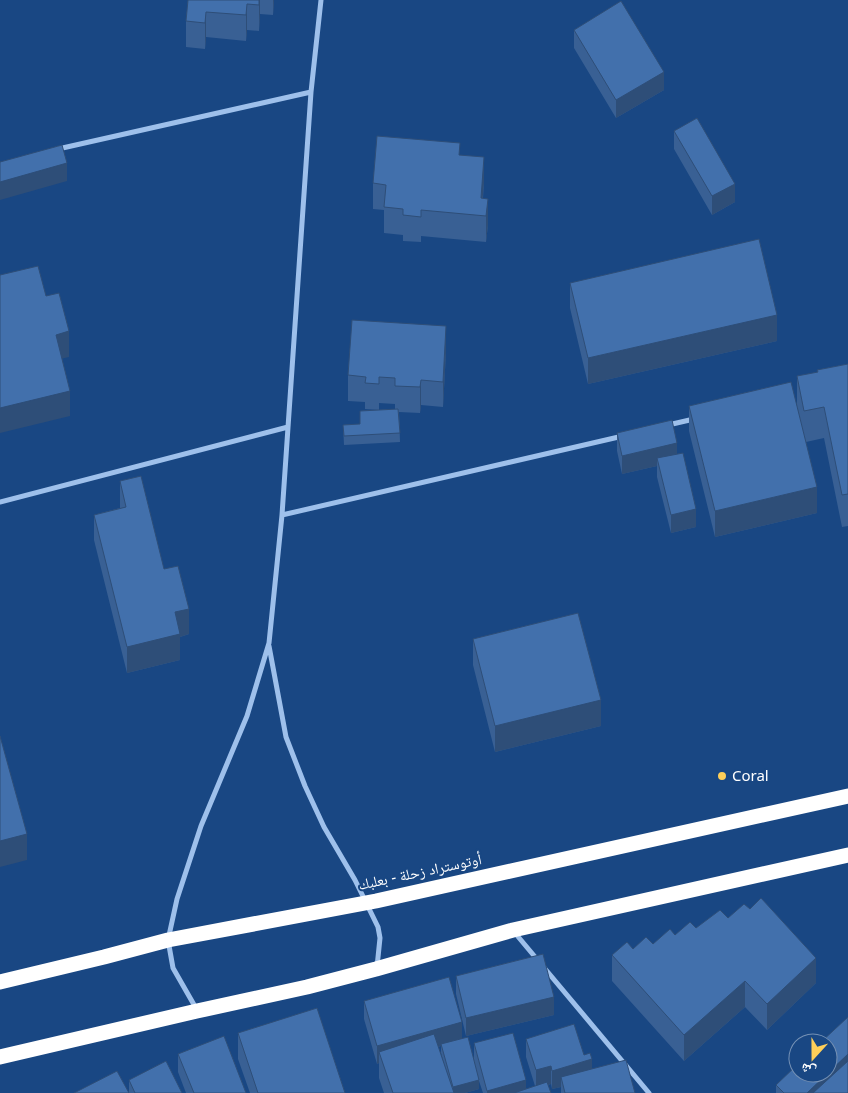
<svg xmlns="http://www.w3.org/2000/svg" width="848" height="1093" viewBox="0 0 848 1093" font-family="'Noto Sans','Noto Naskh Arabic',sans-serif">
	<style>
		.lines { fill: none; stroke-linecap: round; stroke-linejoin: round }
		.street { stroke: #9ec0eb; stroke-width: 5 }
		.highway { stroke: #fff; stroke-width: 15 }
		.wall { fill: #396094; fill-rule: evenodd }
		.shaded-wall { fill: #2e4e78 }
		.building { fill: #4270ac; stroke: #2e4e78 }
		.poi-dot { fill: #fecf59; stroke: #194783; stroke-width: 2 }
		.labels { text-anchor: middle; stroke-width: 4; stroke-linejoin: round; paint-order: stroke }
		.poi-label { font-size: 15px; fill: #fff; stroke: #194783; text-anchor: start }
		.street-label { font-size: 15px; fill: #fff; stroke: #194783 }
	</style>
	<rect width="100%" height="100%" fill="#194783"/>
	<g class="lines">
		<path class="street" d="M58,149L311,92
			M668,425L694,419
			M0,502L288,427
			M282,515L623,436
			M269,646L286,737L305,786L324,827L355,880L378,927L380,938L377,967
			M515,933L649,1093
			M197,1010L173,968L168,940L177,899L201,826L247,716L269,643L282,515L311,92L321,0"/>
		<path class="highway" d="M0,982L104,957L168,940L376,901L848,796
			M0,1057L197,1011L307,987L376,969L513,930L848,855"/>
	</g>
	<path class="wall" d="M188,0H274L273,15L260,14L259,31L247,30L246,41L206,37L205,49L186,47V21Z
		M574,30L664,90L616,118L574,48Z
		M674,131L735,202L712,215L674,149Z
		M373,183H484L483,198L488,225L486,242L421,236V242L403,241V235L384,233V210L373,209Z
		M570,283L777,341L588,384L570,308Z
		M446,352L443,407L421,405L420,413L399,412L400,442L344,445L343,425L360,424V411L395,409V404L379,403V410L365,409V402L348,401V375Z
		M848,364V526L842,527L824,438L806,442L817,513L715,537L689,431V406H797V376L817,373V370Z
		M617,433L677,454L696,527L671,533L657,477V466L622,474L617,451Z
		M120,481L164,569L189,634L180,637V660L127,673L94,540V515L120,508Z
		M473,639L601,726L495,752L473,665Z
		M728,918L816,983L767,1030L745,1007L684,1061L612,981V955L633,949L653,944L696,928Z
		M456,976L554,1015L466,1036L456,994Z
		M364,1001L462,1038L474,1060V1043L526,1089L535,1086L526,1057V1039L584,1055L592,1069L635,1093H561V1087L552,1089L551,1084L548,1085L551,1093H483L479,1081V1089L465,1093H384L379,1078V1063L377,1064L364,1019ZM441,1046V1053L444,1064L438,1047Z
		M238,1033L345,1093H250L238,1059Z
		M178,1054L246,1093H186L178,1072Z
		M129,1080L182,1093H74H129Z
		M776,1085L848,1093H776Z"/>
	<path class="shaded-wall" d="M259,0H260V14L259,31Z
		M273,0H274L273,15Z
		M247,4V30L246,41V15Z
		M206,12V37L205,49V23Z
		M664,72V90L616,118V100Z
		M484,157V183L481,216V198Z
		M67,163V181L0,200V182Z
		M735,184V202L712,215V196Z
		M488,199V225L486,242V216Z
		M777,315V341L588,384V358Z
		M446,326V352L443,407V382Z
		M69,331V357L56,360V335Z
		M421,380V405L420,413V387Z
		M70,391V416L0,433V408Z
		M677,443V461L657,458V466L622,474V456Z
		M817,487V513L715,537V511Z
		M696,509V527L671,533V515Z
		M189,609V634L180,637V660L127,673V647L175,612Z
		M601,700V726L495,752V726Z
		M27,834V860L0,867V841Z
		M816,958V983L767,1030V1004Z
		M745,981V1007L684,1061V1035Z
		M554,997V1015L466,1036V1018Z
		M462,1022V1040L441,1044V1046L383,1062L379,1052V1063L377,1064V1046Z
		M848,1054V1072L826,1093H807Z
		M592,1059V1077H561V1087L552,1089V1071Z
		M551,1066V1084L536,1088V1070Z
		M479,1080V1089L465,1093H453V1087Z
		M526,1080V1093H487V1091Z"/>
	<path class="building" d="M188,0H259V5L247,4L246,15L206,12L205,23L186,21Z
		M621,1L664,72L616,100L574,30Z
		M697,118L735,184L712,196L674,131Z
		M377,136L460,143L459,155L484,157L481,198L488,199L486,216L421,210V217L403,215V209L384,207L386,185L373,183Z
		M62,145L67,163L0,182V162Z
		M759,239L777,315L588,358L570,283Z
		M38,266L46,296L59,293L69,331L56,335L70,391L0,408V275Z
		M352,320L446,326L443,382L421,380L420,387L395,386V378L379,377V384L365,383L366,377L348,375Z
		M848,364V494L842,495L824,407L804,411L797,376L818,372L817,370Z
		M791,382L817,487L715,511L689,406Z
		M398,409L400,433L344,436L343,425L360,424V411Z
		M672,420L677,443L622,456L617,433Z
		M683,453L696,509L671,515L657,458Z
		M141,476L164,569L178,566L189,609L175,612L180,634L127,647L94,515L126,507L120,481Z
		M578,613L601,700L495,726L473,639Z
		M0,736L27,834L0,841Z
		M761,898L816,958L767,1004L745,981L684,1035L612,955L627,942L633,949L646,937L653,944L670,929L675,935L690,922L696,928L720,910L728,918L744,904L750,909Z
		M543,954L554,997L466,1018L456,976Z
		M449,977L462,1022L377,1046L364,1001Z
		M317,1008L345,1093H258L238,1033Z
		M848,1017V1054L828,1073V1043H820Z
		M574,1024L584,1055L590,1053L592,1059L552,1071L551,1066L536,1070L526,1039Z
		M513,1033L526,1080L487,1091L474,1043Z
		M434,1034L454,1093H393L379,1052Z
		M224,1036L246,1093H194L178,1054Z
		M468,1037L479,1080L453,1087L441,1044Z
		M626,1060L635,1093H565L561,1077Z
		M166,1061L182,1093H135L129,1080Z
		M848,1061V1093H813Z
		M798,1064V1073H828L807,1093H784L776,1085Z
		M117,1071L129,1093H74Z
		M547,1082L551,1093H514Z"/>
	<circle class="poi-dot" cx="722" cy="776" r="5"/>
	<g class="labels">
		<g class="poi-label">
			<text x="732" y="781">Coral</text>
		</g>
		<g class="street-label">
			<text transform="translate(420 872) rotate(-12)" y="5">أوتوستراد زحلة - بعلبك</text>
		</g>
	</g>
	<g transform="translate(813 1058) rotate(201)"><circle r="24" fill="#194783" stroke="#7591b5"/>
	<path d="M0-4L9 19L0 12L-9 19Z" fill="#fecf59"/>
	<text y="-8" font-size="14" font-weight="bold" text-anchor="middle" fill="#ffffff">ش</text>
	</g>
</svg>
